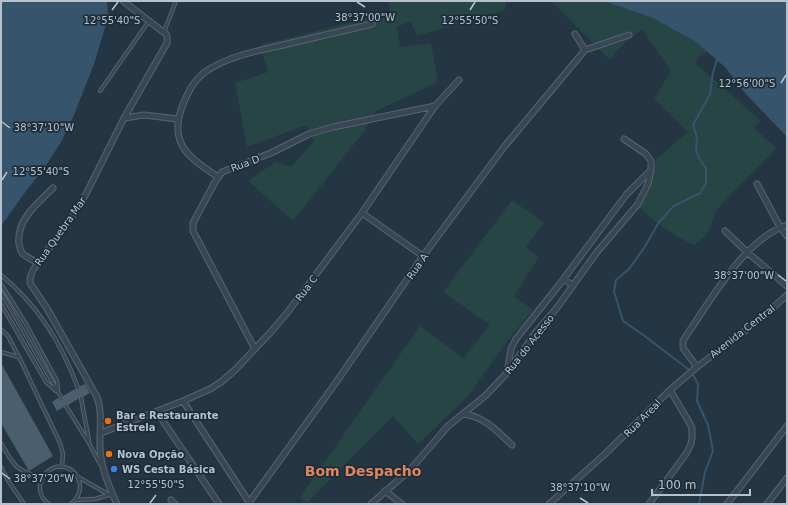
<svg xmlns="http://www.w3.org/2000/svg" width="788" height="505" viewBox="0 0 788 505" font-family="'DejaVu Sans',sans-serif">
	<style>
		.green { fill: #264544 }
		.water { fill: #36556d }
		.lines { fill: none; stroke-linecap: round; stroke-linejoin: round }
		.stream { stroke: #36556d; stroke-width: 2 }
		.building { fill: #4a5e6d }
		.service-casing { stroke: #576571; stroke-width: 4.5 }
		.minor-casing { stroke: #576571; stroke-width: 7 }
		.service { stroke: #384753; stroke-width: 2.5 }
		.minor { stroke: #384753; stroke-width: 5 }
		.ticks { fill: none; stroke: #b6c2cd; stroke-width: 1.5 }
		.food-dot { fill: #e8710a; stroke: #1d2c39; stroke-width: 1.5 }
		.shop-dot { fill: #3f7fe0; stroke: #1d2c39; stroke-width: 1.5 }
		.labels { text-anchor: middle; stroke-width: 3.5; stroke-linejoin: round; paint-order: stroke }
		.street-label { font-size: 10px; fill: #b6c2cd; stroke: #1d2c39 }
		.poi-label { font-size: 10px; font-weight: bold; fill: #b6c2cd; stroke: #1d2c39; text-anchor: start }
		.district-label { font-size: 14px; font-weight: bold; fill: #e0845e; stroke: #1d2c39 }
		.ticks-label { font-size: 10px; text-anchor: middle; fill: #b6c2cd; stroke: #1d2c39; stroke-width: 3.5; stroke-linejoin: round; paint-order: stroke }
	</style>
	<rect width="100%" height="100%" fill="#243644"/>
	<path class="green" d="M389,1H506L505,10L417,36L410,21L397,27L400,47L431,43L438,82L376,111L363,133L293,221L248,181L275,162L291,167L314,141L306,125L247,147L235,83L268,72L260,45L390,13Z
		M545,1H604L653,18L663,23L696,42L708,51L701,55L695,63L761,121L754,128L777,148L729,196L716,212L708,233L694,245C673,235 657,224 640,208L651,184L656,159L688,132L654,99L671,71L642,29L616,51L610,60L552,2Z
		M512,200L544,223L526,247L539,257L514,296L533,310L513,334L467,397L418,444L393,416L307,503L300,497L420,326L463,358L490,325L443,292Z"/>
	<path class="water" d="M1,1H107L108,14L107,21L94,64L74,115L61,142L45,167L26,191L1,226Z
		M604,1H787V137L745,93L725,67L696,42L653,18Z"/>
	<g class="lines">
		<path class="stream" d="M688,369L642,334L623,321L614,291L616,280L629,269L644,248L659,222L674,206L700,193L706,183V168L700,160L696,151L697,137L693,125L710,94L713,72L717,60
			M693,375L698,384L697,401L708,425L713,451L705,472L699,504"/>
	</g>
	<path class="building" d="M1,363L53,456L29,471L1,423Z
		M85,384L90,393L83,397L80,396L78,399L68,405L65,404L64,407L57,411L52,402L58,398L62,400L63,396L75,389L79,390L80,386Z"/>
	<g class="lines">
		<defs>
			<path id="service" d="M164,32L176,1
				M100,91L149,21
				M1,275C38,305 62,344 78,388
				M1,284L26,324L57,381L58,392
				M1,292L61,397
				M1,304L46,382L56,391
				M1,329L8,336L19,357L60,443L63,454L62,467
				M1,352L19,357
				M81,398L89,441
				M66,406L89,443L100,464
				M1,443C14,466 16,471 43,478
				M1,467L9,482L24,504
				M78,477L113,497
				M75,500L95,499L108,495
				M49,504C43,500 39,493 40,485C41,480 43,475 47,472C68,454 94,485 71,504"/>
			<path id="minor" d="M585,50L629,35
				M124,118L144,115L178,119
				M218,177C192,159 169,146 181,110C186,95 193,81 205,72C228,56 257,51 283,45C313,38 342,31 372,24
				M757,184L780,227L787,236
				M362,213L423,256
				M725,231L747,252L787,286
				M38,263C33,260 26,257 22,253C20,250 20,247 19,244C16,220 38,203 53,188
				M564,279L573,286
				M255,349L193,231V223L215,182L222,172L227,170L271,153L309,134L333,127L435,106
				M697,367L683,348V341L688,333C712,298 745,239 787,225
				M507,372L511,349L516,339L559,285L626,195L651,170
				M183,401L249,502
				M157,412L219,504
				M463,414C484,416 498,432 512,445
				M101,433L183,401L210,389L221,382L235,370L269,334L287,313L362,213L435,106L459,80
				M385,491L402,504
				M171,500L175,504
				M117,504C109,488 100,464 100,447C99,429 103,414 97,397L48,310L30,283V278L33,270L72,217L86,194L124,118L167,43V36L166,34L123,1
				M248,504L337,381L423,256L504,147L585,50L575,34
				M371,504L410,470L448,426L485,396L507,373L535,333L556,309L597,252L638,204L648,184L651,170V161L646,154L624,139
				M549,504L605,454L670,390L697,367L758,321L787,295
				M649,504L686,454L691,444L692,438V428L689,422L670,390
				M727,504L787,426
				M767,504L787,478"/>
		</defs>
		<use href="#service" class="service-casing"/>
		<use href="#minor" class="minor-casing"/>
		<use href="#service" class="service"/>
		<use href="#minor" class="minor"/>
	</g>
	<path class="ticks" d="M357,2L365,7M112,10L118,2M470,10L475,2M781,83L786,75M2,122L10,128M2,180L7,172M778,275L786,281M2,473L10,479M580,498L588,503M150,503L156,495"/>
	<g class="food-dot">
		<circle cx="108" cy="421" r="4"/>
		<circle cx="109" cy="454" r="4"/>
	</g>
	<circle class="shop-dot" cx="114" cy="469" r="4"/>
	<g class="labels">
		<g class="street-label">
			<text transform="translate(245 163) rotate(-21)" y="4">Rua D</text>
			<text transform="translate(60 231) rotate(-55)" y="4">Rua Quebra Mar</text>
			<text transform="translate(417 266) rotate(-55)" y="4">Rua A</text>
			<text transform="translate(306 288) rotate(-53)" y="4">Rua C</text>
			<text transform="translate(742 331) rotate(-38)" y="4">Avenida Central</text>
			<text transform="translate(529 344) rotate(-52)" y="4">Rua do Acesso</text>
			<text transform="translate(642 418) rotate(-45)" y="4">Rua Areal</text>
		</g>
		<g class="poi-label">
			<text x="116" y="419">Bar e Restaurante<tspan x="116" dy="12">Estrela</tspan></text>
			<text x="117" y="458">Nova Opção</text>
			<text x="122" y="473">WS Cesta Básica</text>
		</g>
		<g class="district-label">
			<text x="363" y="476">Bom Despacho</text>
		</g>
	</g>
	<g class="ticks-label">
		<text x="365" y="21">38°37'00"W</text>
		<text x="112" y="24">12°55'40"S</text>
		<text x="470" y="24">12°55'50"S</text>
		<text x="747" y="87">12°56'00"S</text>
		<text x="44" y="131">38°37'10"W</text>
		<text x="41" y="175">12°55'40"S</text>
		<text x="744" y="279">38°37'00"W</text>
		<text x="44" y="482">38°37'20"W</text>
		<text x="156" y="488">12°55'50"S</text>
		<text x="580" y="491">38°37'10"W</text>
	</g>
	<rect width="788" height="505" fill="none" stroke="#b6c2cd" stroke-width="4"/>
	<path d="M652 489v6h98v-6" fill="none" stroke="#b6c2cd" stroke-width="2"/>
	<text x="658" y="489" font-size="12" fill="#b6c2cd" stroke="#1d2c39" stroke-width="3" paint-order="stroke">100 m</text>
</svg>
